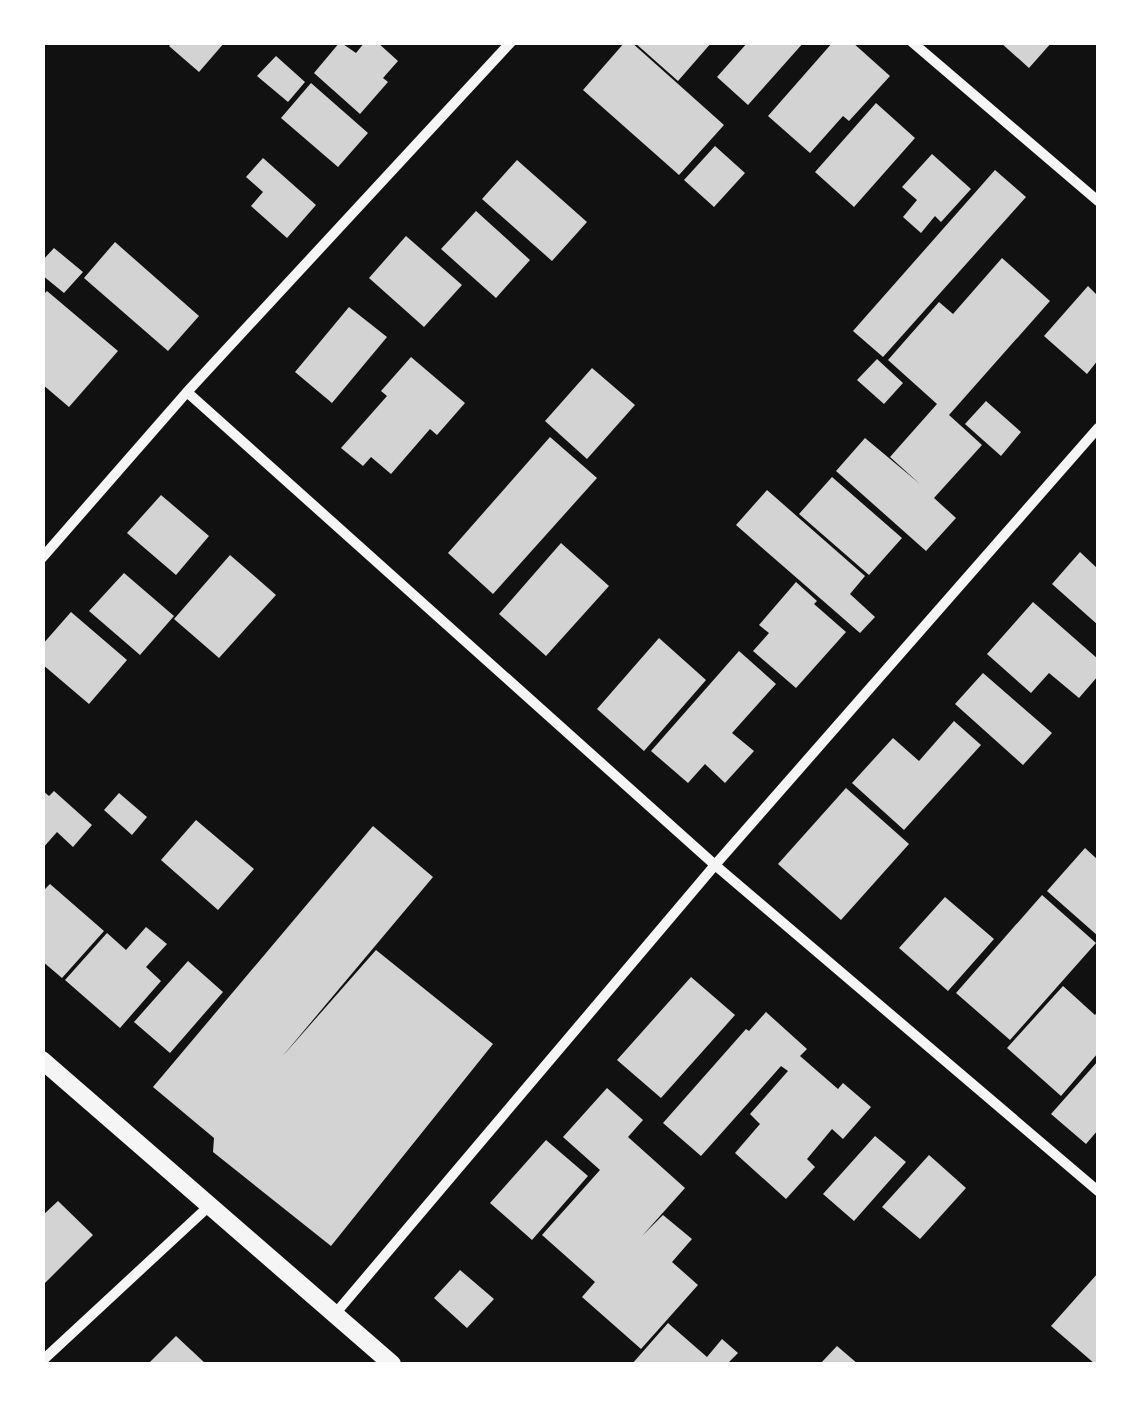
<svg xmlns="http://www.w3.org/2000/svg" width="1141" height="1407" viewBox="0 0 1141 1407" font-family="Overpass,sans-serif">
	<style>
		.building { fill: #d3d3d3 }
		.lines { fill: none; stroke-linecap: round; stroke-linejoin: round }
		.minor { stroke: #f5f5f5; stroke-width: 10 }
		.tertiary { stroke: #f5f5f5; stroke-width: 18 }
	</style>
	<rect width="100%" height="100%" fill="#111"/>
	<path class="building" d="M173,42H225L199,72L169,46Z
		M340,42L356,53L365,42H377L398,61L383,78L388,82L360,114L314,73Z
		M631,42L724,125L679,175L583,90L625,42Z
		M634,42H712L678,81Z
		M748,42H804L748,105L717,77Z
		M833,42H852L890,76L849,121L843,116L810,153L768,116Z
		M1000,42H1052L1029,68Z
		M276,56L305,82L288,102L257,76Z
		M311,83L368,133L338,167L281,118Z
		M876,103L915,138L854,207L815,172Z
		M715,146L745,173L714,207L684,180Z
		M932,154L971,189L941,222L935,216L921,233L903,217L917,200L902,187Z
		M263,158L316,205L287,238L251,206L263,192L246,177Z
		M517,160L587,222L552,261L482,199Z
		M995,170L1026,197L883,357L853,331Z
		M476,211L530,260L496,298L441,249Z
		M406,236L462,285L424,327L369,278Z
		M115,242L199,316L168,351L84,278Z
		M54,248L83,272L64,293L42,275V261Z
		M1002,258L1050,301L949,415L982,445L934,498L956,518L926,551L836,471L865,438L920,484L890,457L937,404L888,360L939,302L953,314Z
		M1088,286L1098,296V360L1087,374L1044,336Z
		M47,291L118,351L69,407L42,384V296Z
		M349,307L387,337L332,403L295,372Z
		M411,357L465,403L437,435L430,429L391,474L371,457L363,466L341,448L387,396L381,391Z
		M877,359L903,383L884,404L857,380Z
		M592,368L635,405L587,459L545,421Z
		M986,401L1021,432L1001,456L965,424Z
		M550,437L597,478L493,594L448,553Z
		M832,477L902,538L869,575L799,514Z
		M767,490L865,576L850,594L875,617L860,633L736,525Z
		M161,495L209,536L176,575L127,533Z
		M561,543L609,586L546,656L499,614Z
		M1080,552L1098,569V625L1052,584Z
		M230,555L276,595L219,658L174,619Z
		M124,573L174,616L140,655L89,611Z
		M796,582L817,601L814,604L846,632L796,688L753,651L769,633L759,625Z
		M1033,602L1098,659V676L1079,698L1049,673L1031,693L987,654Z
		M71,612L127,660L89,704L42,664V645Z
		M659,638L706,680L644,751L597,709Z
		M739,651L776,684L732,733L754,751L725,783L705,764L688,783L651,751Z
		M983,673L1052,733L1023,765L955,704Z
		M954,721L981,745L904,830L852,783L893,738L919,761Z
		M846,788L909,844L841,920L778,864Z
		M42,790L49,796L54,791L92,825L73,847L57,832L42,849Z
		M119,793L147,817L132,835L104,810Z
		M196,820L254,869L218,910L161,860Z
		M373,826L433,877L281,1058L376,950L493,1044L331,1246L213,1152L214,1138L153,1087Z
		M1085,848L1098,860V936L1047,891Z
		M50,884L104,931L62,978L42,961V892Z
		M1042,895L1096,943L1010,1040L956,993Z
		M945,897L994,939L948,991L899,948Z
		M146,927L167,944L146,967L161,981L120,1028L65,980L107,933L126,950Z
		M188,961L223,992L170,1053L134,1022Z
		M691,977L735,1015L661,1098L617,1060Z
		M1063,986L1095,1015L1098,1011V1053L1061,1096L1007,1048Z
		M766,1012L807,1049L800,1056L838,1089L843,1083L871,1107L843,1139L832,1129L807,1159L815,1167L786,1199L735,1153L760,1124L750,1114L788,1071L781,1066L701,1156L663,1123L746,1029L749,1031Z
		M1098,1061V1130L1086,1144L1051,1114Z
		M607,1088L643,1120L628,1137L685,1188L642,1236L663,1215L692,1239L672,1262L698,1285L641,1349L582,1297L595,1282L542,1235L600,1170L563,1137Z
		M875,1136L906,1162L854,1221L823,1194Z
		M546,1140L588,1176L532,1240L490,1203Z
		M929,1155L966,1188L920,1239L882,1207Z
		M58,1201L93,1235L42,1286V1216Z
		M460,1270L494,1299L467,1328L434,1298Z
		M1098,1273V1364H1095L1051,1326Z
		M668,1323L707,1357L722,1339L738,1353L727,1364H632Z
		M176,1336L206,1364H148Z
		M837,1346L858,1364H820Z"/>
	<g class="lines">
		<path class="minor" d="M912,42L1098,201
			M187,392L715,865L1098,1191
			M42,558L187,392L511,42
			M335,1314L715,865L1098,428
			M42,1361L208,1207"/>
		<path class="tertiary" d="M42,1060L392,1364"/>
	</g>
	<rect width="1141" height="1407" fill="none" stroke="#ffffff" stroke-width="90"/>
</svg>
